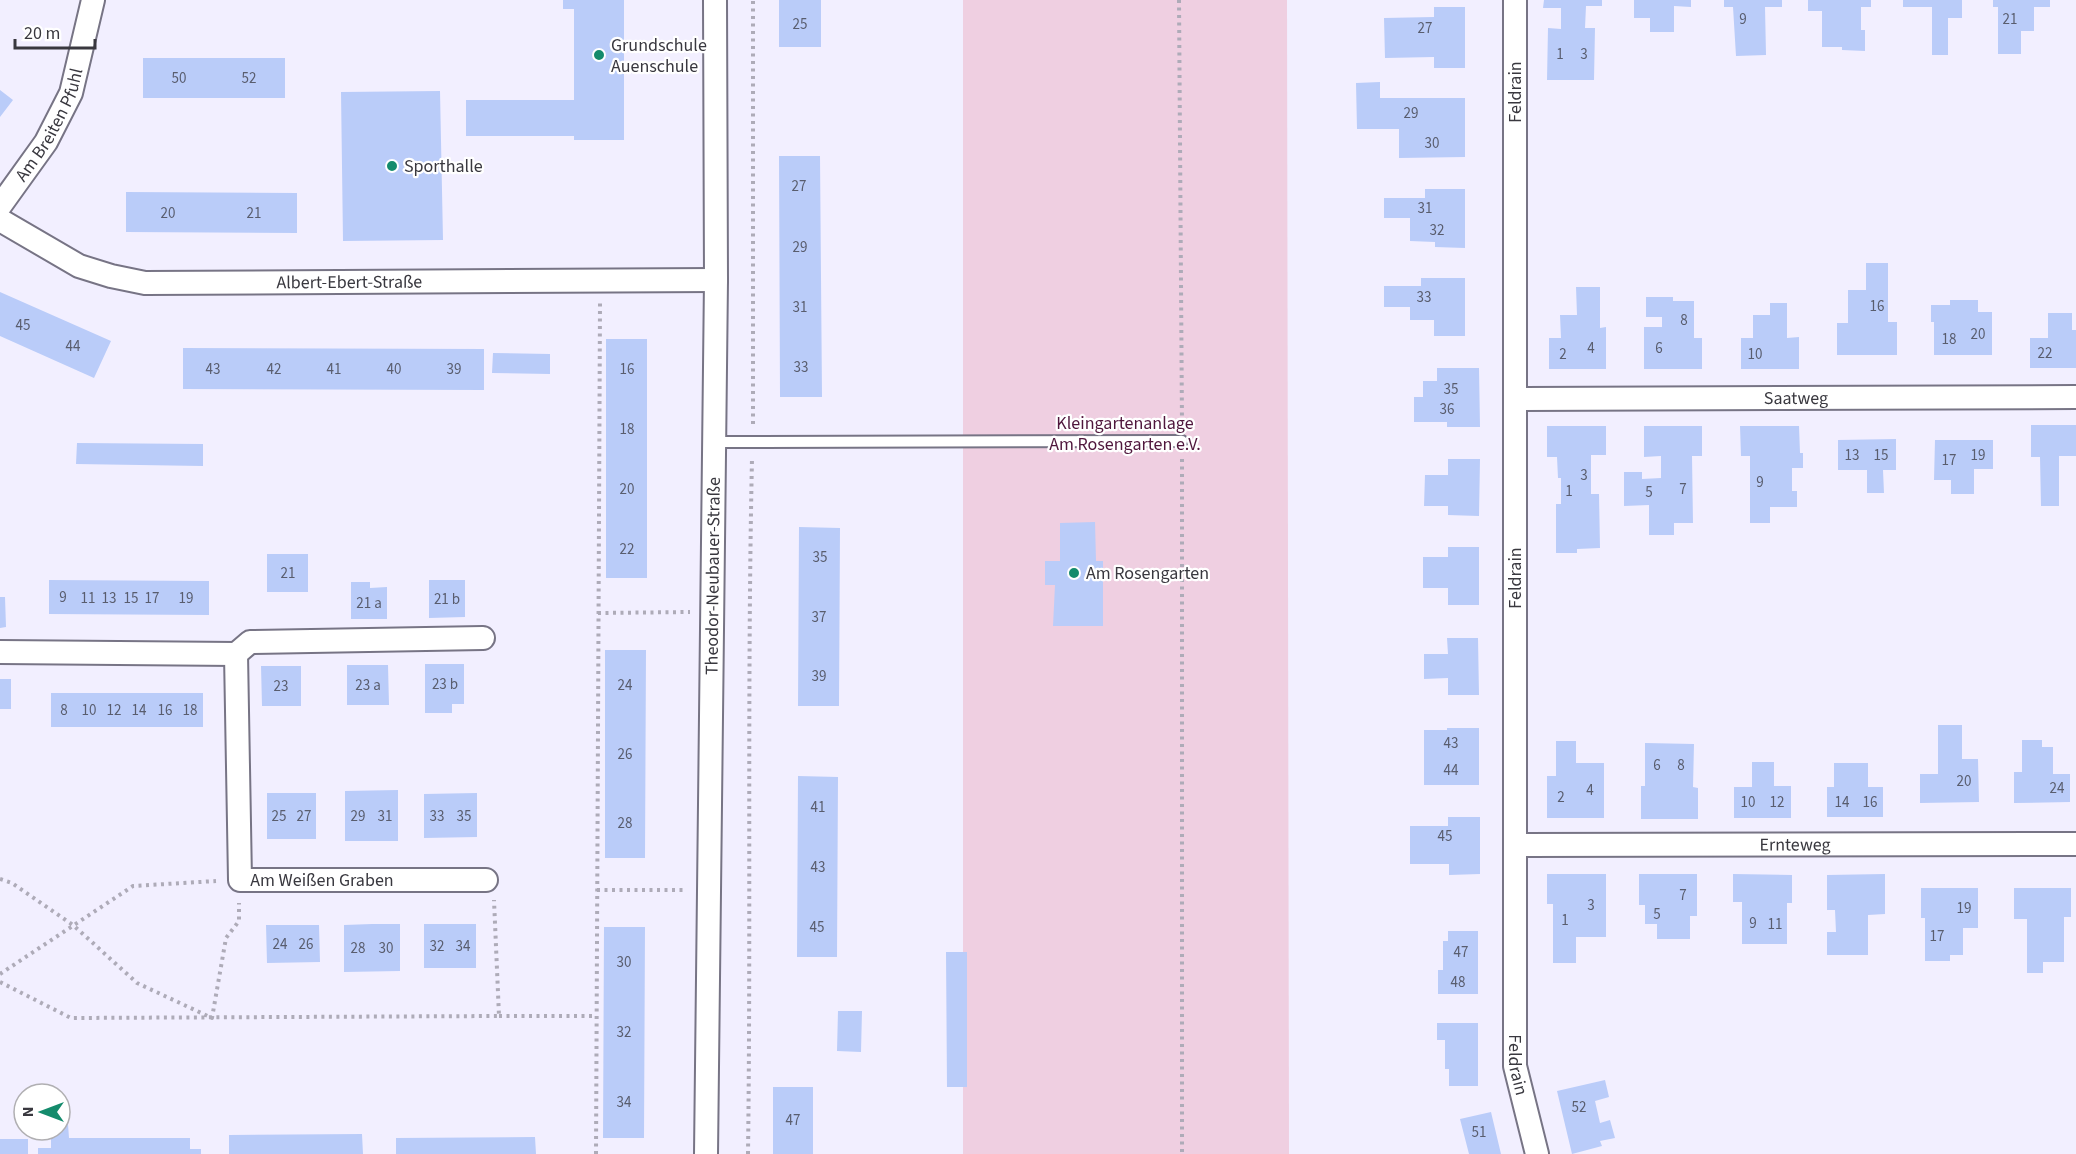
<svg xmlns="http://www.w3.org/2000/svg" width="2076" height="1154" viewBox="0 0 2076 1154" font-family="'Source Sans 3',sans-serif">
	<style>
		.green { fill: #efcfe1 }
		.building { fill: #baccf9 }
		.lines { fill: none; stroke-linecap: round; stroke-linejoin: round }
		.lane-casing { stroke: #777485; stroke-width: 14 }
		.street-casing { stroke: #777485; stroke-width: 26 }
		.path { stroke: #aeabb8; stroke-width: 4; stroke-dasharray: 3 4.5; stroke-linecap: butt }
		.lane { stroke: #fff; stroke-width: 10 }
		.street { stroke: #fff; stroke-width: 22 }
		.poi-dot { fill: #148b6c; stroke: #fff; stroke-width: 2 }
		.labels { text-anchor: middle; stroke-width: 4.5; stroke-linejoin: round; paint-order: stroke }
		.number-label { font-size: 15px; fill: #595d6e }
		.poi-label { font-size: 18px; fill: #39383f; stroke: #fff; text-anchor: start }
		.street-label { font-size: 18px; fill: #39383f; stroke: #fff }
		.park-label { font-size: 18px; fill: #4f163c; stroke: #fff }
	</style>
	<rect width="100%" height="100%" fill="#f2efff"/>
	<path class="green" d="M963,0H1287L1289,1154H963Z"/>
	<path class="building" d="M563,0H624V140H574V136H466V100H574V9H563Z
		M779,0H821V47H779Z
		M1544,0H1602V6H1586L1585,28H1595L1594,80H1547L1548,28L1561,29V8H1543Z
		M1634,0H1691V7L1674,6V32H1650V18H1634Z
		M1724,0H1782V7H1765L1766,55L1736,56L1733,7H1724Z
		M1808,0H1871V7H1861V30H1865V51L1842,50V47H1822V11H1808Z
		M1903,0H1962V18H1948V55H1932V7H1903Z
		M1993,0H2050V7H2034V31H2021V54H1998V7H1993Z
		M1434,7H1465V68H1434V57L1385,58L1384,18L1434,17Z
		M143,58H285V98H143Z
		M1380,82V98H1465V157L1399,158V129H1357L1356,83Z
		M0,90L13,100L0,117Z
		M440,91L443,240L343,241L341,92Z
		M779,156H820L822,397H780Z
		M1425,189H1465V248L1435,247V242L1410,241V218H1384V198H1425Z
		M126,192L297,193V233L126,232Z
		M1866,263H1888V322H1897V355H1837V323H1848V290H1866Z
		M1421,278H1465V336H1434V320H1410V307H1384V286H1421Z
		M1576,287H1600V328L1606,327V369H1549V338H1561L1560,315H1577Z
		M0,292L111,341L94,378L0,336Z
		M1646,297H1673V301H1694V338H1702V369H1644V327H1662V317H1646Z
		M1950,300H1978V312H1992V355H1934V322H1931V305H1950Z
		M1770,303H1787V338L1799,337V369H1741V338H1753V315H1770Z
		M2048,313H2072V330H2076V368H2030V338H2048Z
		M606,339H647V578H606Z
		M183,348L484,349V390L183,389Z
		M493,353L550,354V374L492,373Z
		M1437,368H1479L1480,427H1447V422H1414V397H1423V381H1437Z
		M2031,425H2076V456H2059V506H2041L2040,457H2031Z
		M1547,426H1606V455H1591V494H1599L1600,548L1577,549V553H1556V504H1561V478H1558L1557,457H1547Z
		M1644,426H1702V456H1692L1693,523H1674V535H1649V505L1624,506V472H1642V479L1661,478V456L1644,457Z
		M1740,426H1799L1800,453H1803V468H1792V491H1797V507H1770V523H1750V456H1741Z
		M1896,439V470H1883L1884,493H1867V470H1838V440Z
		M1935,440H1993V469H1974V494H1951V480H1934Z
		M77,443L203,444V466L76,464Z
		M1448,459H1480L1479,516L1448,515V506H1424L1425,475H1448Z
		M1095,522L1096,561H1103V626H1053L1055,585H1045V561H1060V523Z
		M799,527L840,528L839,706H798Z
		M1448,547H1479V605H1448V588H1423V557H1448Z
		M267,554H308V592H267Z
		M49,580L209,581V615L49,614Z
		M429,580H465V617L429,618Z
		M351,582H370V588L387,587V619H351Z
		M0,597H5L6,627L0,628Z
		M1447,638H1478L1479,695H1448V678L1424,679V654H1448Z
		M605,650H646L645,858H605Z
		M425,664H464V704H452V713H425Z
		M347,665H388L389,705H347Z
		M261,666H301V706H262Z
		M0,679H11V709H0Z
		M51,693H203V727H51Z
		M1938,725H1962V759H1978L1979,802L1920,803V774H1938Z
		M1447,728H1479V785H1424V730H1447Z
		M2022,740H2042V747H2053V774H2070V802L2014,803V772H2022Z
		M1556,741H1576V763H1604V818H1547V776H1556Z
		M1645,743L1694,744L1693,787L1698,788V819H1641V786H1645Z
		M1752,762H1774V786H1791V818H1734V787H1752Z
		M1834,763H1868V787H1883V817H1827V787H1834Z
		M798,776L838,777L837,957H797Z
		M398,790V841H345V791Z
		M267,793H316V839H267Z
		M477,793V837L424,838V794Z
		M1448,817H1480V874L1449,875V864H1410V826H1448Z
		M1547,874H1606V937H1576V963H1553V904H1547Z
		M1639,874H1697V916H1690V939H1657V924H1645V905H1639Z
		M1733,874L1792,875V903H1787V944H1742V902H1733Z
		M1885,874V914L1868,915V955H1827V932H1836L1835,910H1827V875Z
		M1921,888H1978V928H1963V955H1950V961H1925V918H1921Z
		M2014,888H2071V917H2064V962H2043V973H2027V919H2014Z
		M372,924H400V971L344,972V925Z
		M424,924H476V968H424Z
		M266,925H319L320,962L267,963Z
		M604,927H645L644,1138H603Z
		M1448,931H1478V994H1438V970H1443V941H1448Z
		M946,952H967V1087H947Z
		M838,1011H862L861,1052L837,1051Z
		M1437,1023H1478V1086H1449V1069H1445V1040H1437Z
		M1605,1080L1609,1097L1595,1101L1600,1123L1610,1120L1615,1138L1600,1141L1602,1146L1572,1154L1557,1091Z
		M773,1087H813V1154H773Z
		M1491,1112L1501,1154H1469L1460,1119Z
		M60,1124H68L69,1138H190V1149H201V1154H38V1148H51V1130H60Z
		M362,1134L363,1154H229V1135Z
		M535,1137L536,1154H396V1138Z
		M0,1139H28V1154H0Z"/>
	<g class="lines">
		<defs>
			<path id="lane" d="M714,442L1182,441"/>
			<g id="street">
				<path id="s1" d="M1515,0V1066L1537,1154"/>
				<path id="s2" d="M0,206L46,142L71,93L93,0"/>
				<path id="s3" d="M0,220L79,266L111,276L145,283L716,280"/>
				<path id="s4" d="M1516,399L2076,397"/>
				<path d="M0,652L236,654L250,642L483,638"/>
				<path id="s5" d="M236,654L240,880H486"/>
				<path id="s6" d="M1515,845L2076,844"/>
				<path id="s7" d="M706,1154L716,280L715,0"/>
			</g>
		</defs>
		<use href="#lane" class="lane-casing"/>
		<use href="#street" class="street-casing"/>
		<path class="path" d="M1179,0L1182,424
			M753,424V0
			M1182,459V1154
			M598,613L690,612
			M0,879L12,883L73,925L137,983L212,1018L226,938L239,921V903
			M597,890H684
			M0,974L133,886L216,881
			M0,982L71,1018L499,1016L494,900
			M499,1016H596
			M596,1154L600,303
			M748,1154C751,922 747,691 752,459"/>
		<use href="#lane" class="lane"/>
		<use href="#street" class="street"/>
	</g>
	<g class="poi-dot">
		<circle cx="599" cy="55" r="6"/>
		<circle cx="392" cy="166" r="6"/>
		<circle cx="1074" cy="573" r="6"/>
	</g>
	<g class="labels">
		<g class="number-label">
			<text x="1743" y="24">9</text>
			<text x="2010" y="24">21</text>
			<text x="800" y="29">25</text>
			<text x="1425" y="33">27</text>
			<text x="1560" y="59">1</text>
			<text x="1584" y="59">3</text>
			<text x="179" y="83">50</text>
			<text x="249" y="83">52</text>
			<text x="1411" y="118">29</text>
			<text x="1432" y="148">30</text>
			<text x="799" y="191">27</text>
			<text x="1425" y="213">31</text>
			<text x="168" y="218">20</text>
			<text x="254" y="218">21</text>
			<text x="1437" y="235">32</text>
			<text x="800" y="252">29</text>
			<text x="1424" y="302">33</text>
			<text x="1877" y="311">16</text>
			<text x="800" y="312">31</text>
			<text x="1684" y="325">8</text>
			<text x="23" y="330">45</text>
			<text x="1978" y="339">20</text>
			<text x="1949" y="344">18</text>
			<text x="73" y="351">44</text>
			<text x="1591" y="353">4</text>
			<text x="1659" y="353">6</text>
			<text x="2045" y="358">22</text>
			<text x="1563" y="359">2</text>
			<text x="1755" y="359">10</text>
			<text x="801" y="372">33</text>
			<text x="213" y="374">43</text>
			<text x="274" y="374">42</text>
			<text x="334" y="374">41</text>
			<text x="394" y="374">40</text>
			<text x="454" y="374">39</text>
			<text x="627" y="374">16</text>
			<text x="1451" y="394">35</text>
			<text x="1447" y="414">36</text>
			<text x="627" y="434">18</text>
			<text x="1852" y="460">13</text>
			<text x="1881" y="460">15</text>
			<text x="1978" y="460">19</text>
			<text x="1949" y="465">17</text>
			<text x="1584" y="480">3</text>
			<text x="1760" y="487">9</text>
			<text x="627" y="494">20</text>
			<text x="1683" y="494">7</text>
			<text x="1569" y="496">1</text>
			<text x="1649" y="497">5</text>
			<text x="627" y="554">22</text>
			<text x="820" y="562">35</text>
			<text x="288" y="578">21</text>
			<text x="63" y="602">9</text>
			<text x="88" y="603">11</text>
			<text x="109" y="603">13</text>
			<text x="131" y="603">15</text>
			<text x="152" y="603">17</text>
			<text x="186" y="603">19</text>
			<text x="447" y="604">21 b</text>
			<text x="369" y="608">21 a</text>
			<text x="819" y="622">37</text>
			<text x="819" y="681">39</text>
			<text x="445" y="689">23 b</text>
			<text x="368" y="690">23 a</text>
			<text x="625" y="690">24</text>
			<text x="281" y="691">23</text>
			<text x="64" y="715">8</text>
			<text x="89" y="715">10</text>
			<text x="114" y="715">12</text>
			<text x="139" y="715">14</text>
			<text x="165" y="715">16</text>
			<text x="190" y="715">18</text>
			<text x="1451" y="748">43</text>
			<text x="625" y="759">26</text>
			<text x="1657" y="770">6</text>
			<text x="1681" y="770">8</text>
			<text x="1451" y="775">44</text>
			<text x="1964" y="786">20</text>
			<text x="2057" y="793">24</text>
			<text x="1590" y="795">4</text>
			<text x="1561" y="802">2</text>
			<text x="1748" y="807">10</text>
			<text x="1777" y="807">12</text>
			<text x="1842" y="807">14</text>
			<text x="1870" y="807">16</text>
			<text x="818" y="812">41</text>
			<text x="279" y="821">25</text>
			<text x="304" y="821">27</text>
			<text x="358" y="821">29</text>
			<text x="385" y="821">31</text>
			<text x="437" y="821">33</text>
			<text x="464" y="821">35</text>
			<text x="625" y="828">28</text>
			<text x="1445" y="841">45</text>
			<text x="818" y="872">43</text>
			<text x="1683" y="900">7</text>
			<text x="1591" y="910">3</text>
			<text x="1964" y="913">19</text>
			<text x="1657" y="919">5</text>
			<text x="1565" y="925">1</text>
			<text x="1753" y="928">9</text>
			<text x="1775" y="929">11</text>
			<text x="817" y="932">45</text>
			<text x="1937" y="941">17</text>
			<text x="280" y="949">24</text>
			<text x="306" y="949">26</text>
			<text x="437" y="951">32</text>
			<text x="463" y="951">34</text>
			<text x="358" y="953">28</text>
			<text x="386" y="953">30</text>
			<text x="1461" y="957">47</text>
			<text x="624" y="967">30</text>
			<text x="1458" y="987">48</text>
			<text x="624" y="1037">32</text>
			<text x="624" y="1107">34</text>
			<text x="1579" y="1112">52</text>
			<text x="793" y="1125">47</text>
			<text x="1479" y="1137">51</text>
		</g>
		<g class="poi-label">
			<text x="611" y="51">Grundschule<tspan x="611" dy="21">Auenschule</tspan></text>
			<text x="404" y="172">Sporthalle</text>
			<text x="1086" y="579">Am Rosengarten</text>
		</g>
		<g class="street-label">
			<text transform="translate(1515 92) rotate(-90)" y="6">Feldrain</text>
			<text dy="6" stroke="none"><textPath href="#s2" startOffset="96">Am Breiten Pfuhl</textPath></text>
			<text dy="6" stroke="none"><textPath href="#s3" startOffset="364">Albert-Ebert-Straße</textPath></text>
			<text dy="6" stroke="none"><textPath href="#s4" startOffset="280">Saatweg</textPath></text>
			<text dy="6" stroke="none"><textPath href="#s7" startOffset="578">Theodor-Neubauer-Straße</textPath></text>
			<text transform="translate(1515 578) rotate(-90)" y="6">Feldrain</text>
			<text dy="6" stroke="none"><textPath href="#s6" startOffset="280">Ernteweg</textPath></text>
			<text dy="6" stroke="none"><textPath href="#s5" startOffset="308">Am Weißen Graben</textPath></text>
			<text dy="6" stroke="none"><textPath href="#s1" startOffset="1065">Feldrain</textPath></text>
		</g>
		<g class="park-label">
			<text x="1125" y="429">Kleingartenanlage<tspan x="1125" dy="21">Am Rosengarten e.V.</tspan></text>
		</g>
	</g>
	<g transform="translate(42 1112) rotate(270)"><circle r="28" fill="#ffffff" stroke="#b0afb2" stroke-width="1.5"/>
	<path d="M0-4.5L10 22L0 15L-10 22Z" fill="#148b6c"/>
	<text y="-9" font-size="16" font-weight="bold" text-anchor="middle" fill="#39383f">N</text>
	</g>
	<path d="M15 39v9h80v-9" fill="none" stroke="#39383f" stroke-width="3"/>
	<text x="24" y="39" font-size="18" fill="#39383f" stroke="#ffffff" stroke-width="4.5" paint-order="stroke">20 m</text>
</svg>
